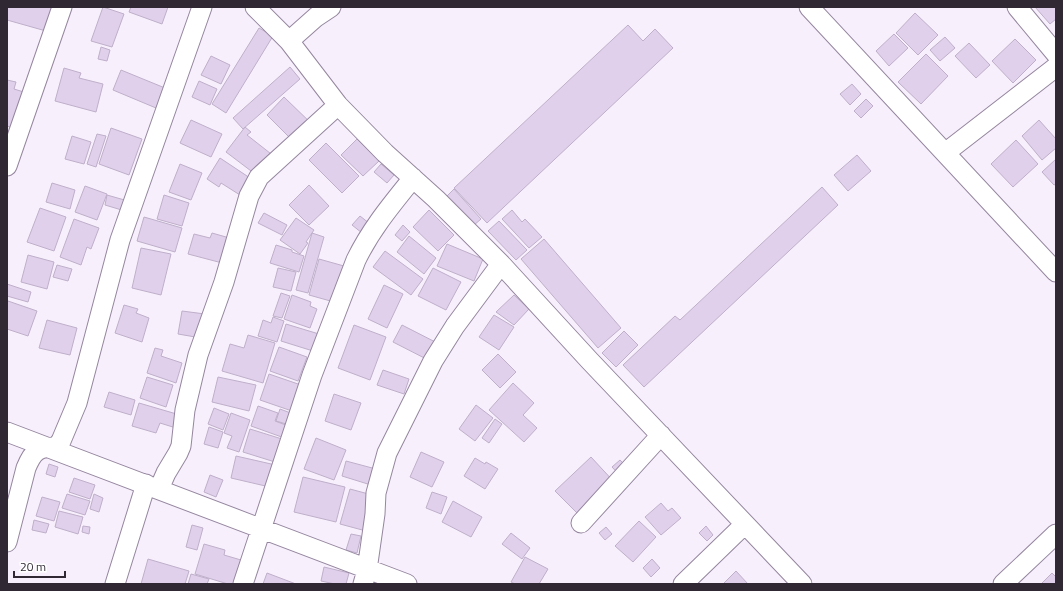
<svg xmlns="http://www.w3.org/2000/svg" width="1063" height="591" viewBox="0 0 1063 591" font-family="'Titillium Web',sans-serif">
	<style>
		.building { fill: #e0d0eb; stroke: #bfafca }
		.lines { fill: none; stroke-linecap: round; stroke-linejoin: round }
		.street-casing { stroke: #95869f; stroke-width: 21 }
		.street { stroke: #fff; stroke-width: 19 }
	</style>
	<rect width="100%" height="100%" fill="#f7f0fc"/>
	<path class="building" d="M7,7H53L46,31L7,20Z
		M103,7L124,14L112,47L91,41Z
		M131,7H168L162,24L129,12Z
		M1035,7H1056V19L1050,24Z
		M915,13L938,35L918,55L896,33Z
		M628,25L643,41L655,29L673,48L487,223L454,188Z
		M259,28L273,36L226,113L212,104Z
		M894,34L908,48L889,66L876,51Z
		M945,37L955,48L940,61L930,50Z
		M1015,39L1036,60L1013,83L992,61Z
		M969,43L990,65L976,78L955,56Z
		M101,47L110,50L107,61L98,59Z
		M926,54L948,76L921,104L898,82Z
		M211,56L230,65L221,84L201,75Z
		M290,67L300,79L243,129L233,118Z
		M64,68L81,73L79,78L103,84L96,112L55,101Z
		M121,70L165,88L156,108L113,90Z
		M7,80L16,82L14,89L27,93L16,129L7,126Z
		M199,81L217,89L210,105L192,97Z
		M852,84L861,94L850,105L840,94Z
		M284,97L315,127L297,145L267,115Z
		M866,99L873,106L861,118L854,111Z
		M191,120L222,134L211,157L180,143Z
		M1039,120L1056,139V148L1042,160L1022,136Z
		M245,127L251,132L247,135L275,157L259,177L226,152Z
		M111,128L142,139L129,175L99,164Z
		M97,134L106,136L96,167L87,164Z
		M72,136L91,142L84,164L65,159Z
		M357,139L379,161L363,176L341,155Z
		M1016,140L1038,164L1013,187L991,164Z
		M326,143L359,176L342,193L309,160Z
		M857,155L871,171L848,191L834,175Z
		M220,158L250,178L240,195L221,183L219,187L207,179Z
		M1056,159V184L1054,185L1042,172Z
		M180,164L202,173L191,200L169,192Z
		M381,164L394,175L387,183L374,172Z
		M52,183L75,190L70,209L46,202Z
		M309,185L329,206L309,225L289,205Z
		M85,186L107,194L97,220L75,212Z
		M822,187L838,205L644,387L623,365L675,316L680,320Z
		M454,189L481,219L473,226L446,197Z
		M107,195L128,201L125,211L105,205Z
		M164,195L189,203L182,226L157,219Z
		M40,208L66,217L54,251L27,242Z
		M429,210L454,235L438,251L413,227Z
		M512,210L522,222L525,219L542,237L529,248L502,219Z
		M264,213L287,225L282,235L258,223Z
		M360,216L379,231L372,241L352,225Z
		M144,217L182,228L175,252L137,241Z
		M296,218L314,230L306,242L308,243L300,254L280,240Z
		M74,219L99,228L91,249L87,247L81,265L60,257Z
		M499,221L527,250L516,260L488,231Z
		M403,225L410,232L402,241L395,235Z
		M212,233L233,239L226,264L188,254L194,234L210,238Z
		M312,233L324,237L308,293L296,290Z
		M409,236L436,258L424,274L397,252Z
		M544,239L621,328L598,348L521,259Z
		M447,244L483,259L474,281L437,266Z
		M276,245L292,250V252L304,256L299,272L270,263Z
		M141,248L171,254L161,295L132,288Z
		M385,251L423,279L411,295L373,267Z
		M28,255L54,262L47,289L21,282Z
		M319,259L344,266L334,302L309,295Z
		M57,265L72,269L68,281L53,277Z
		M278,268L296,272L291,291L273,287Z
		M433,268L461,282L446,310L418,296Z
		M7,284L31,292L28,302L7,296Z
		M384,285L403,294L387,328L368,319Z
		M281,293L290,296L282,318L273,316Z
		M292,295L311,302L310,306L317,309L310,328L284,319Z
		M514,295L529,309L514,325L496,312Z
		M8,301L37,311L28,336L7,329V304Z
		M124,305L138,309L136,313L149,318L142,342L115,333Z
		M182,311L205,314L201,338L178,334Z
		M494,315L514,327L499,350L479,337Z
		M273,317L284,321L277,342L258,336L263,320L271,323Z
		M47,320L77,328L70,355L39,348Z
		M286,324L319,334L313,351L281,341Z
		M354,325L386,337L370,380L338,368Z
		M402,325L447,348L438,365L393,342Z
		M624,331L638,345L616,367L602,353Z
		M248,335L275,343L263,383L222,371L230,344L244,348Z
		M279,347L307,357L298,381L270,371Z
		M155,348L163,350L161,356L182,363L176,383L147,373Z
		M498,354L516,372L500,388L482,370Z
		M383,370L409,379L404,394L377,385Z
		M269,374L301,385L292,411L260,400Z
		M147,377L173,385L166,407L140,398Z
		M218,377L256,385L249,411L212,402Z
		M513,383L534,403L523,415L537,428L524,442L489,410Z
		M109,392L135,400L131,415L104,407Z
		M334,394L361,403L351,430L325,421Z
		M139,403L180,415L176,428L160,423L156,433L132,426Z
		M476,405L493,418L475,441L459,429Z
		M258,406L278,413L275,421L294,428L290,440L251,426Z
		M214,408L229,414L223,430L208,424Z
		M280,409L296,415L293,426L276,421Z
		M231,413L250,420L239,452L227,448L232,436L224,433Z
		M495,419L502,424L489,443L482,438Z
		M209,427L223,432L218,448L204,444Z
		M250,429L282,439L275,462L243,452Z
		M316,438L346,450L334,480L304,469Z
		M421,452L444,462L432,487L410,477Z
		M236,456L280,466L274,488L231,478Z
		M591,457L616,484L581,517L555,491Z
		M475,458L485,464L486,462L498,469L485,489L464,476Z
		M620,460L633,473L625,481L612,467Z
		M346,461L376,469L371,485L342,476Z
		M49,464L58,467L55,477L46,474Z
		M210,475L223,480L216,497L204,492Z
		M303,477L345,487L336,522L294,512Z
		M74,478L95,485L90,499L69,492Z
		M350,489L376,496L366,531L340,524Z
		M432,492L447,497L441,514L426,508Z
		M67,494L90,501L85,515L62,508Z
		M94,494L103,498L99,512L90,509Z
		M42,497L60,502L54,521L36,516Z
		M453,501L482,517L471,537L442,522Z
		M661,503L668,511L672,508L681,518L661,535L645,517Z
		M59,511L83,517L78,534L55,527Z
		M34,520L49,524L46,533L32,530Z
		M639,521L656,537L633,562L615,546Z
		M192,525L203,528L197,550L186,547Z
		M83,526L90,527L89,534L82,532Z
		M706,526L713,535L707,541L699,533Z
		M606,527L612,534L605,540L599,533Z
		M511,533L530,548L522,559L502,544Z
		M351,534L361,536L357,553L346,550Z
		M204,544L225,550L224,555L241,560L233,584H228L195,574Z
		M525,557L548,569L539,584H515L511,582Z
		M148,559L189,571L185,584H141Z
		M652,559L660,568L651,577L643,568Z
		M324,567L349,573L346,584H335L321,581Z
		M736,571L748,584H723Z
		M267,573L296,584H263Z
		M1052,573L1056,577V584H1041Z
		M191,574L209,579L207,584H188Z"/>
	<g class="lines">
		<defs>
			<path id="street" d="M255,7L289,41L338,105L385,153L436,199L501,264L590,361L802,584
				M809,7L1056,272
				M1017,7L1056,54
				M289,41L316,17L331,7
				M945,153L1056,67
				M7,166L62,7
				M7,432L407,584
				M159,489L166,473L178,453L181,446L185,410L198,355L224,282L249,196L259,177L338,105
				M581,523L661,435
				M7,542L26,468C33,451 38,447 56,447L61,441L77,403L120,240L202,7
				M115,584L146,484
				M243,584L312,375L356,260C371,229 392,204 413,178
				M363,584L367,570L375,514L376,493L387,453L433,361L455,326L501,264
				M683,584L745,524
				M1003,584L1056,534"/>
		</defs>
		<use href="#street" class="street-casing"/>
		<use href="#street" class="street"/>
	</g>
	<rect width="1063" height="591" fill="none" stroke="#302934" stroke-width="16"/>
	<path d="M14 571v6h51v-6" fill="none" stroke="#302934" stroke-width="2"/>
	<text x="20" y="571" font-size="12" fill="#302934" stroke="#ffffff" stroke-width="3" paint-order="stroke">20 m</text>
</svg>
